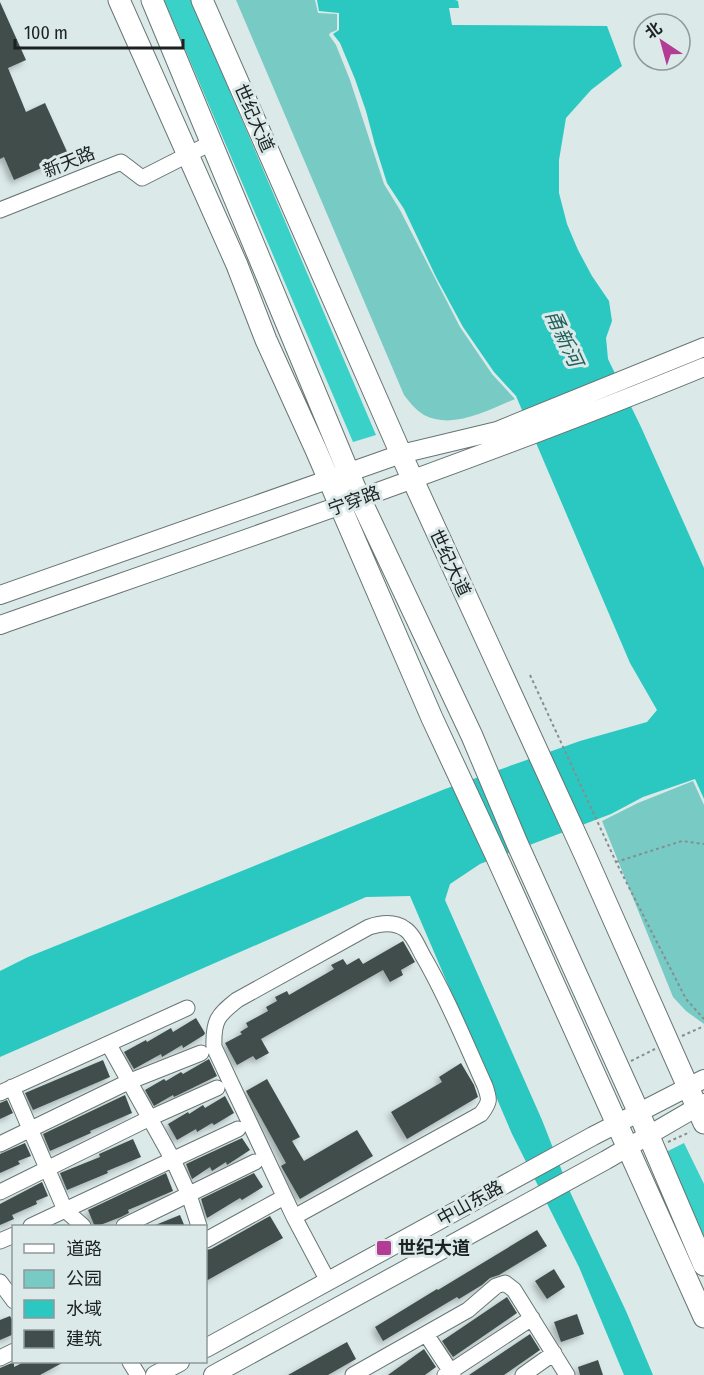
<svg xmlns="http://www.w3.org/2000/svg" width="704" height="1375" viewBox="0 0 704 1375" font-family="'Fira Sans Condensed','Noto Sans SC',sans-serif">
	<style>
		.green { fill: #78cac4 }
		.forest { fill: #3ad1c9 }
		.water { fill: #2ac8c0 }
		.building { fill: #404d4c; filter: url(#shadow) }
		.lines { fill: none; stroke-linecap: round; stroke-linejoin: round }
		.minor-casing { stroke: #677573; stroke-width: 17 }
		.major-casing { stroke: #677573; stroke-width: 20 }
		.highway-casing { stroke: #677573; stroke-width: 23 }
		.path { stroke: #858f8f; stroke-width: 2; stroke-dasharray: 3 3; stroke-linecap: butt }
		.minor { stroke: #fff; stroke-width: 15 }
		.major { stroke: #fff; stroke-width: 18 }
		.highway { stroke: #fff; stroke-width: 21 }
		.poi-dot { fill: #b33d95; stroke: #dbe9e8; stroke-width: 2 }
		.labels { text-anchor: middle; stroke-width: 6; stroke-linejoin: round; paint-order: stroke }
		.street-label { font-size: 18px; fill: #1c2121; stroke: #dbe9e8 }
		.poi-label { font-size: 18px; font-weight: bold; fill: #1c2121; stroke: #dbe9e8; text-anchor: start }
		.water-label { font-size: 20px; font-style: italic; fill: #235f5b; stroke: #dbe9e8 }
	</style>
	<defs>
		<filter id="shadow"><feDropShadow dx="-3.5" dy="3.5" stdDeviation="3" flood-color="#0004"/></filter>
	</defs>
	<rect width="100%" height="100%" fill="#dbe9e8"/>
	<path class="green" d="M236,0H315L318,13L337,14V30L330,33L329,35L336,45L350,80L384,184L400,210L460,327L492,374L515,399C488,410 453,430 424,415C416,410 410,403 404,395Z
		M693,781L704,805V1024L686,1011L673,997L602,821L638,803Z"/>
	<path class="forest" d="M164,0H191L376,435L353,442Z
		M684,1143L704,1184V1237L664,1153Z"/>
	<path class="water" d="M317,0H455L458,1L459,8H449L452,25L607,26L622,66L591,90L566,118L559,160V193L567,224L578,250L592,276L609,301L612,321L606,338L608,359L641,427L704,568V799L695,779L643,797L611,814L480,864L450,884L445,900L542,1120L571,1194L626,1311L653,1375H624L579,1267L512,1134L410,896L366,897L0,1057V971L28,957L445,789L580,741L647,722L657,710L630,663L516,396L494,372L463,327L436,277L404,209L387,183L375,145L366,111L355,79L340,43L333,34L339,30V13L319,11Z"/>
	<path class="building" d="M0,2L26,60L8,68L26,112L45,103L69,156L14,180L4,157L0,159Z
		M403,941L415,962L401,970L403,975L390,982L383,970L261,1039L269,1053L256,1060L253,1056L237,1065L225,1043L242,1034L240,1032L248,1027L246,1023L268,1011L266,1007L277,1001L275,997L287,991L289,995L334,969L331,965L343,959L347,965L359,958L363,964Z
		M196,1018L205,1033L204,1035L183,1048L182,1045L162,1057L161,1054L134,1069L124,1052L146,1040L147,1042L171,1028L173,1032Z
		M209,1059L217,1076L174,1097L173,1095L154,1106L145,1090L164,1079L166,1081L181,1072L183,1074Z
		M103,1060L110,1077L33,1110L25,1093Z
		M461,1063L474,1085L478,1097L407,1139L391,1112L442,1082L439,1077Z
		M267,1079L300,1137L292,1141L304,1161L357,1130L373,1156L300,1199L281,1166L286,1163L246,1091Z
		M125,1095L132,1113L90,1131L91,1133L50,1151L43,1134Z
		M225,1096L234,1113L214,1125L212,1123L197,1132L196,1129L177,1140L168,1124L188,1112L189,1114L203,1105L205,1108Z
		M7,1100L13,1113L0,1119V1103Z
		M242,1138L250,1150L227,1165L226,1162L212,1171L210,1167L192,1179L186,1164Z
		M133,1139L141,1157L107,1171L108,1173L67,1190L60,1173L100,1157L99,1154Z
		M25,1143L31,1156L18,1161L20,1164L0,1173V1154Z
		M166,1173L173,1191L128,1210L129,1213L121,1217L95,1227L88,1210Z
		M254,1173L263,1187L242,1200L240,1198L207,1218L201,1199Z
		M42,1182L48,1196L36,1201L37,1204L12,1215L14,1219L0,1225V1204Z
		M180,1215L185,1227H153V1226Z
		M270,1216L283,1238L206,1281V1250L211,1249Z
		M537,1230L547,1246L499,1275L490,1278L482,1285L459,1299L457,1297L383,1341L375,1327L437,1289L438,1290Z
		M554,1269L565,1287L547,1299L535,1281Z
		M507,1297L517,1313L453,1357L442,1341Z
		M577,1314L584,1334L561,1342L554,1322Z
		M10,1316L14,1323V1334L0,1340V1320Z
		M530,1334L540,1350L504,1375H469Z
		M347,1342L356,1359L328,1375H288Z
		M424,1349L436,1367L425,1375H388Z
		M598,1360L603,1375H580L578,1367Z
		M14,1362V1367L24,1362H64L40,1375H0V1368Z"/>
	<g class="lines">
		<defs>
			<path id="minor" d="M0,210L121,162L142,178L211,143
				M109,1045L173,1160L189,1195L199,1226
				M12,1087L65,1210L83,1226
				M0,1093L187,1008
				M0,1144L128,1082L201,1053
				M0,1192L150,1118L217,1088
				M294,1217L481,1114C490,1102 490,1100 485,1086C465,1042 447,997 423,956C418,947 413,934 405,929C394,921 381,923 369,927L237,1000C218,1015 213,1020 214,1047L294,1217L328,1281
				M31,1226L238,1129
				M124,1226L255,1162
				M206,1240L277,1201
				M0,1241L14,1235
				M0,1282L14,1301
				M426,1334L453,1375
				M0,1358L14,1351
				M130,1362L138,1375
				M353,1375L468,1310L496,1286L505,1283L514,1290L567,1375
				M445,1375L532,1318
				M523,1375L554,1353"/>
			<path id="major" d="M0,595L401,454L497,431L704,347
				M0,625C236,542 473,462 704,367
				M206,1348L593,1136L704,1079
				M155,1375L180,1362
				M213,1375L606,1160L704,1103"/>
			<path id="highway" d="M119,0L237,265L266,340L316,450L432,718L494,851L704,1317
				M152,0L355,488L472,736L517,843L639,1113L704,1265
				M202,0L401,454L585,855L704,1123"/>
		</defs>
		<use href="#minor" class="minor-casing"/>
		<use href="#major" class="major-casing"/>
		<use href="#highway" class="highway-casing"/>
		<path class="path" d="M530,675L616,862L686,999L704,1019
			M616,862L682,841L704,844
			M682,1036L704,1026
			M631,1061L655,1049
			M668,1142L690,1132"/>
		<use href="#minor" class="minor"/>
		<use href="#major" class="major"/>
		<use href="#highway" class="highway"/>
	</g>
	<rect class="poi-dot" x="376" y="1240" width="16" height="16" rx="3"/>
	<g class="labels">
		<g class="street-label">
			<text transform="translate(254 118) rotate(66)" y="6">世纪大道</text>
			<text transform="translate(69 162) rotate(-22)" y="6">新天路</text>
			<text transform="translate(354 501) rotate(-20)" y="6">宁穿路</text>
			<text transform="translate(450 563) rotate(65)" y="6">世纪大道</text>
			<text transform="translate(470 1203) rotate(-29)" y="6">中山东路</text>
		</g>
		<g class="poi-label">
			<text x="398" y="1254">世纪大道</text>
		</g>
		<g class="water-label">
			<text transform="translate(564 338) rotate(65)" y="7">甬新河</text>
		</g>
	</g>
	<rect x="12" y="1225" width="195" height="138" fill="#dbe9e8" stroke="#8f9998" stroke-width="1.5"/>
	<rect x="24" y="1244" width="30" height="9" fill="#ffffff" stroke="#8f9998" stroke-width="1.5"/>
	<text x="66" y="1255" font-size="18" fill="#1c2121">道路</text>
	<rect x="24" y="1270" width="30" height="18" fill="#78cac4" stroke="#8f9998" stroke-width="1.5"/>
	<text x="66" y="1285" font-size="18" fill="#1c2121">公园</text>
	<rect x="24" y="1300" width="30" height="18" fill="#2ac8c0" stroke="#8f9998" stroke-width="1.5"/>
	<text x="66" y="1315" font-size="18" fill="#1c2121">水域</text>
	<rect x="24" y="1330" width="30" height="18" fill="#404d4c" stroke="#8f9998" stroke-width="1.5"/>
	<text x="66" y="1345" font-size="18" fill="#1c2121">建筑</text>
	<g transform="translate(662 42) rotate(324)"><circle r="28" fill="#dbe9e8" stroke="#8f9998" stroke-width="1.5"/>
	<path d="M0-4.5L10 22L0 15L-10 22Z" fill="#b33d95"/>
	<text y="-9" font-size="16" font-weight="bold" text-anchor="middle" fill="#1c2121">北</text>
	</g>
	<path d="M15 39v9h168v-9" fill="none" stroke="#1c2121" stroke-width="3"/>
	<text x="24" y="39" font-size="18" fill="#1c2121" stroke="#dbe9e8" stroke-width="4.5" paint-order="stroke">100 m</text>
</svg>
